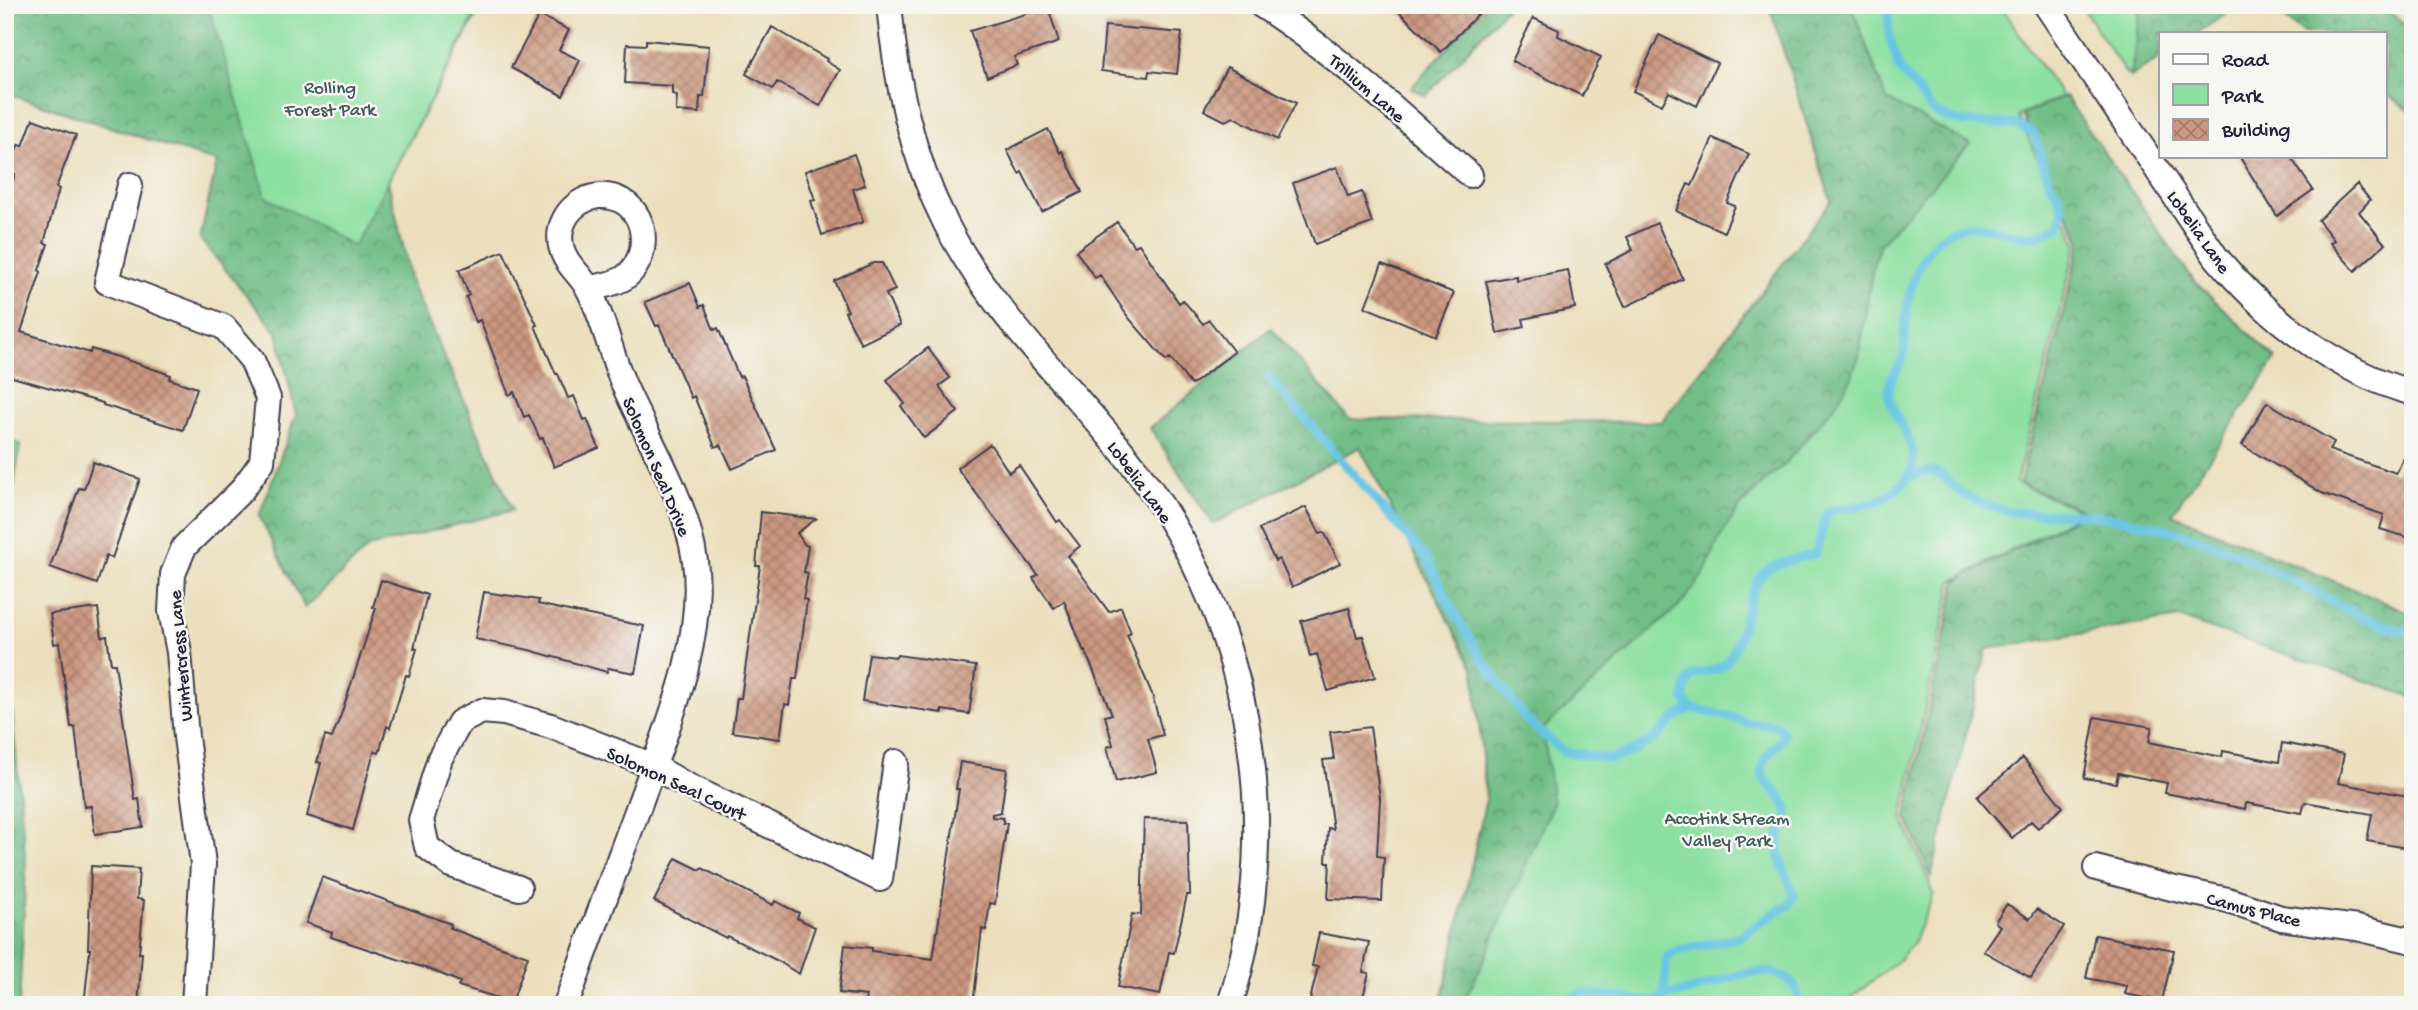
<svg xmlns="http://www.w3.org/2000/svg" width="2418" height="1010" viewBox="0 0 2418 1010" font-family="'Gochi Hand',sans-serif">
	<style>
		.forest { fill: url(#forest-crowns); stroke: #4a7061; stroke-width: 2 }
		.park { fill: #8de0a1; stroke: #58816e; stroke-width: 2 }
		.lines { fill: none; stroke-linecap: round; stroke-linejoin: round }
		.stream { stroke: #65c4e3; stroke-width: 9 }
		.building { fill: url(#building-cross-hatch) }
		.street-casing { stroke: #403e4e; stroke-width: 28 }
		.street { stroke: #fff; stroke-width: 24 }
		.labels { text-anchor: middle; stroke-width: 5; stroke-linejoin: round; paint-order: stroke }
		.park-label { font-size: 19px; fill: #425b5a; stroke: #f6f6f2 }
		.street-label { font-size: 19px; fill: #22223b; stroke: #f6f6f2 }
	</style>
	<defs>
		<pattern id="forest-crowns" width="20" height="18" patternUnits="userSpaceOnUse" patternTransform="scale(1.75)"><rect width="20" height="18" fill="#72be87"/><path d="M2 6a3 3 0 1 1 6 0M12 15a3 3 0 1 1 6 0" fill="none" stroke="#5d9a70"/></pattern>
		<pattern id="building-cross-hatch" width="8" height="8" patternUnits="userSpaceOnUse" patternTransform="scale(1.75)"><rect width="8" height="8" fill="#cc9780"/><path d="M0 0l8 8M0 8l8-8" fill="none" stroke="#a57b6a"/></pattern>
	</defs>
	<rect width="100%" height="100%" fill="#f6f6f2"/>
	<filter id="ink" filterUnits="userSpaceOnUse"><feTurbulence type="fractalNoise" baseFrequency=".0143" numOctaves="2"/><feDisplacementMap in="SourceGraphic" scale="14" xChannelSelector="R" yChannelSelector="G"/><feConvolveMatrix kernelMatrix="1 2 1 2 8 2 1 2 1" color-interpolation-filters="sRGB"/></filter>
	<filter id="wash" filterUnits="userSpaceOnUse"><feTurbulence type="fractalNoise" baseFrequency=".00686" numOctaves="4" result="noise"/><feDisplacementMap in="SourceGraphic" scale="28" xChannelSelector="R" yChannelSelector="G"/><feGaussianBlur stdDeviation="1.57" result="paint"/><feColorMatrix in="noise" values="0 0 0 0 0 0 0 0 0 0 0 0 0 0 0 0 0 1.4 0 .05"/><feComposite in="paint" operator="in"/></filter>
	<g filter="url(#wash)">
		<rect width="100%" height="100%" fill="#ebdfbd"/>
		<path class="forest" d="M5,5H482L388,181L412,285L513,510L369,547L305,608L259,516L296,415L277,332L200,239L217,162L5,93Z
			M1486,5H1509L1426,96L1411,88Z
			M1769,5H1855L1974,144L1863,356L1850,388L1714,561L1557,802L1466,1005H1441L1486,799L1474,670L1360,447L1213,524L1150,428L1271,328L1349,419L1661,422L1831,201Z
			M2140,5H2240L2197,33H2161V57L2131,77Z
			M2266,5H2380L2413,30V113L2385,93V33H2304Z
			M2065,96L2194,281L2276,359L2172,514L2413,614V697L2179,618L1987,649L1931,877L1906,816L1956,581L2087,512L2020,483L2081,242L2022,115Z
			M5,437L20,445L5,550Z
			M5,632L26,866L19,1005H5Z"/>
		<path class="park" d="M208,5H480L354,246L266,197Z
			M1851,5H2000L2062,97L2018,116L2077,243L2016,483L2084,512L1952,581L1902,816L1934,894L1913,943L1898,961L1853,996L1852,1005H1462L1481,967L1553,803L1543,729L1683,602L1705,572L1719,539L1739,508L1764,482L1783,466L1833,408L1851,379L1859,356L1873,265L1880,244L1970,144L1887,100Z
			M2081,5H2140L2131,75L2128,73L2127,75Z"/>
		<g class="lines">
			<path class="stream" d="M1268,376L1427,559L1452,609L1482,659L1526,719L1562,751L1610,759L1633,751L1656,738L1672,720L1691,708
				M1908,477C1945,461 1940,481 1967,496C1975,501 1987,505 1996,508C2028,517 2059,512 2091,515C2130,519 2168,528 2204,541C2241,554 2276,572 2310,590C2342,606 2377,628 2413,632
				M1664,996C1673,994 1683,993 1692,990C1720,982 1767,957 1793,984C1797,989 1798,998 1800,1005
				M1566,1005L1570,999L1584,993L1656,1003L1664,996L1667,957L1676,951L1740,937L1777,911L1788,906L1794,895C1789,882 1777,855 1778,842C1779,832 1788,822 1787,810C1785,793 1761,786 1762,769C1763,753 1780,747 1784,733L1776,725L1748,723L1732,717L1691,708L1684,699C1687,659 1710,681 1727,661C1743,643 1745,597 1761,576C1771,562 1799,559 1815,554C1821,540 1822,526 1828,512C1844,506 1854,508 1869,504C1882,501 1901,488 1908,477C1925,448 1895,423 1889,397C1886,382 1897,371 1903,358C1906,350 1904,336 1905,327C1907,294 1917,252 1947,233C1980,212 2014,245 2045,233C2050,231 2054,227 2059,225L2063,210L2059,196L2049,181L2034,134L2017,125L1960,122L1935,113L1899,68L1889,35L1888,5"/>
		</g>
		<g id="blocks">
			<path class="building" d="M1392,5H1487L1441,52Z
				M1048,7L1059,42L1014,57L1017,65L987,77L970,31Z
				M539,15L569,30L559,50L580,60L563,96L511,68Z
				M1533,18L1559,30L1558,36L1601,57L1582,96L1512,61Z
				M1105,26L1182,33L1177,74L1149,71L1148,77L1101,71Z
				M772,27L827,59L826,61L840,70L820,106L777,82L773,89L746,74Z
				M1659,35L1717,63L1697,106L1669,92L1662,105L1633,91Z
				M646,40L709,46L704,97H700L699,113L676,111L677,95L672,94V86L625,83L627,44L646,45Z
				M1227,67L1296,103L1277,140L1234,117L1225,121L1204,110Z
				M33,119L76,135L56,188L59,189L44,243L48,244L39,270L41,272L21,332L90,353L91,349L118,357L171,375L169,379L197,388L183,430L103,405V403L5,375V205L15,174L9,172L18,145L23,146Z
				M1048,129L1060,153L1062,151L1082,192L1042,212L1022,172L1019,174L1007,150Z
				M1713,138L1749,154L1727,203L1735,206L1724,232L1676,211L1688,184L1692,186Z
				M854,154L865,185L853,189L863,222L822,235L811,201L815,200L805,171Z
				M2239,156H2290L2313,190L2277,216Z
				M1337,167L1348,197L1362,192L1372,223L1315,244L1293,183Z
				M2357,184L2370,200L2359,212L2385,244L2355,271L2330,243L2334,240L2318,220Z
				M1117,222L1134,246L1139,244L1179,303L1183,300L1203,324L1209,320L1234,352L1191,385L1170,358L1166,361L1128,317L1100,275L1095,278L1076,251Z
				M1657,223L1683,279L1625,307L1605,264L1633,250L1627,237Z
				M503,251L537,325L535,326L556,374H558L568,398L574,396L584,420L587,419L599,448L554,467L543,438L540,439L529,415L524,417L514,392L509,395L480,320L476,322L466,297L469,295L459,270Z
				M873,263H882L895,290L886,294L900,325L861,344L845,312L848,311L834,281Z
				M1382,264L1454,293L1436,336L1365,307Z
				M1568,270L1575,308L1523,319L1525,327L1497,333L1486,281L1516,276V280Z
				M690,283L700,307L704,305L714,330L718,328L739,377L742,376L776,450L732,469L721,445L715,447L694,396L691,398L659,325L656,326L645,302Z
				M928,348L950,378L939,386L958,412L924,438L901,406L905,404L887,380Z
				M2267,402L2334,442L2329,450L2396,473L2413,440V539L2380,529L2384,515L2322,493L2242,445Z
				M990,444L1009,472L1019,465L1057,522L1060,520L1080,546L1068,556L1109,612L1121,607L1131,633L1127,635L1152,694L1163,735L1148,739L1157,772L1116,782L1107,747L1113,745L1105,716L1112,714L1085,651L1084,652L1064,601L1054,608L1033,578L1038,575L957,468Z
				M93,462L140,479L112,558L106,556L97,584L50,567L79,488L84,489Z
				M1306,507L1320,534L1324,532L1340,563L1292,587L1279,559L1275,561L1259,529Z
				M761,512L816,519L797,533L805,545L808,546L804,572L808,573L803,599L807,600L797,679H793L789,705L785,704L780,739L732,732L737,698H741L760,566H756Z
				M381,580L427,595L414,648L417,649L409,676L406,675L390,728L387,726L379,753L374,751L353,830L307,816L321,763L317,762L325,736L332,738L342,712L376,608L373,607Z
				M484,592L539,600L538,604L564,610L644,626L635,673L608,668L607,672L529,650L475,639Z
				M98,608L102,637L107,636L111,664H115L135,800L139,799L143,827L95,834L91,806L84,807L75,727H71L59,643L54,644L50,614Z
				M1349,608L1357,637L1363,636L1375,677L1328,691L1317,654L1310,656L1301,621Z
				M869,654L896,657L897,655L976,666L969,714L942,710V713L862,701Z
				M2095,717L2152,727L2149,742L2222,757L2223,751L2279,762L2282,743L2344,754L2338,783L2408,796L2406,804L2413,805V849L2367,841L2372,814L2305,802L2302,813L2246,803L2245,809L2165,793L2167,783L2118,773L2116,783L2084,778Z
				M1370,727L1380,798L1377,856L1384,857L1382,901L1328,899L1330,862H1326L1328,828L1333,829L1323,760L1334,759L1330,732Z
				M2023,758L2063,807L2038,828L2031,821L2012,838L1977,797Z
				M960,762L1007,769L1001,812L992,814V817L1003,818V823H1007L995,904L990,903L986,930L982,929L973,1005H890L865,1002L866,996L839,993L845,945L872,948V951L933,959L959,789H956Z
				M1144,819L1188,820L1190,895H1187L1174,953L1169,952L1160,995L1118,987L1132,914L1141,915Z
				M676,858L700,870L702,868L773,905L775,901L799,913L797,918L815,927L799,974L776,960L727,936L726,938L654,901Z
				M91,866L139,869L137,899L144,900L139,953H142L138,1005H84L90,949H88Z
				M322,877L451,924L450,928L476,938L528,956L512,1002L458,986L460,982L434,971L331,937L332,932L306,923Z
				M2007,904L2030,919L2037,909L2064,926L2031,978L1983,951L2000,926L1995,922Z
				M1319,933L1369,942L1363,972L1369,973L1361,1005H1329L1310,1000L1318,967L1312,966Z
				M2095,935L2174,950L2162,1001L2125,994L2127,986L2086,978Z"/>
		</g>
	</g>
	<g filter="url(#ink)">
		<use href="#blocks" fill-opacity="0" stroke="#403e4e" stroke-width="2"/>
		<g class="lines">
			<defs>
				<path id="street" d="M889,5C896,81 911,155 946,224C991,312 1064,379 1125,455C1248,608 1288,818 1230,1005
					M1261,5C1337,54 1402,116 1470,175
					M2046,5L2216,257C2267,318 2335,371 2413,393
					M130,185L107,282L224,327L252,360L268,398L262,462L241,491L184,547L173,574L171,611L179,652L186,737L203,864L194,1005
					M2096,868L2175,889L2228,900L2281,918L2357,928L2413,941
					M519,888L451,865L427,847L421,820L440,758L460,722L482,711L504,713L551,726L653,766L684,784L880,879L896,762
					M566,1005C589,940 613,876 637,811C664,735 706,643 695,561C686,498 649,442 624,385C611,355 604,319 589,290C581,274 565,265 561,246C554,212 591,184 622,201C650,217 649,261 624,278C615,284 600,286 589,289"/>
			</defs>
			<use href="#street" class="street-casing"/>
			<use href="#street" class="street"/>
		</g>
	</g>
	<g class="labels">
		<g class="park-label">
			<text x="330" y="93">Rolling<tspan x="330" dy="22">Forest Park</tspan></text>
			<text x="1727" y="824">Accotink Stream<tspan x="1727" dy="22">Valley Park</tspan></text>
		</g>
		<g class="street-label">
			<text transform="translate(1368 87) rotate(41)" y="7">Trillium Lane</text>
			<text transform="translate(2200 231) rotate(55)" y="7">Lobelia Lane</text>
			<text transform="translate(658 466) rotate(67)" y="7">Solomon Seal Drive</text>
			<text transform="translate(1141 481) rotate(54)" y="7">Lobelia Lane</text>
			<text transform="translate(179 656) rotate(-95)" y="7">Wintercress Lane</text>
			<text transform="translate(677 782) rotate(25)" y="7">Solomon Seal Court</text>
			<text transform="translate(2254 908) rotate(14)" y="7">Camus Place</text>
		</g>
	</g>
	<rect width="2418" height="1010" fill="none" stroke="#f6f6f2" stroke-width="28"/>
	<rect x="2159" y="32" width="228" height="126" fill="#f6f6f2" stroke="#a1a1a9" stroke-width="2"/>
	<rect x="2173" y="54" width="35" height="10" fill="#ffffff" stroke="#a1a1a9" stroke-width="2"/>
	<text x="2222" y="66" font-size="21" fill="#22223b">Road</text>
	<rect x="2173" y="84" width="35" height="21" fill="#8de0a1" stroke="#a1a1a9" stroke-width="2"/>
	<text x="2222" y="102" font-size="21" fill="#22223b">Park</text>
	<rect x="2173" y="119" width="35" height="21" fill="url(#building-cross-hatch)" stroke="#a1a1a9" stroke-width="2"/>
	<text x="2222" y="136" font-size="21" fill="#22223b">Building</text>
</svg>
